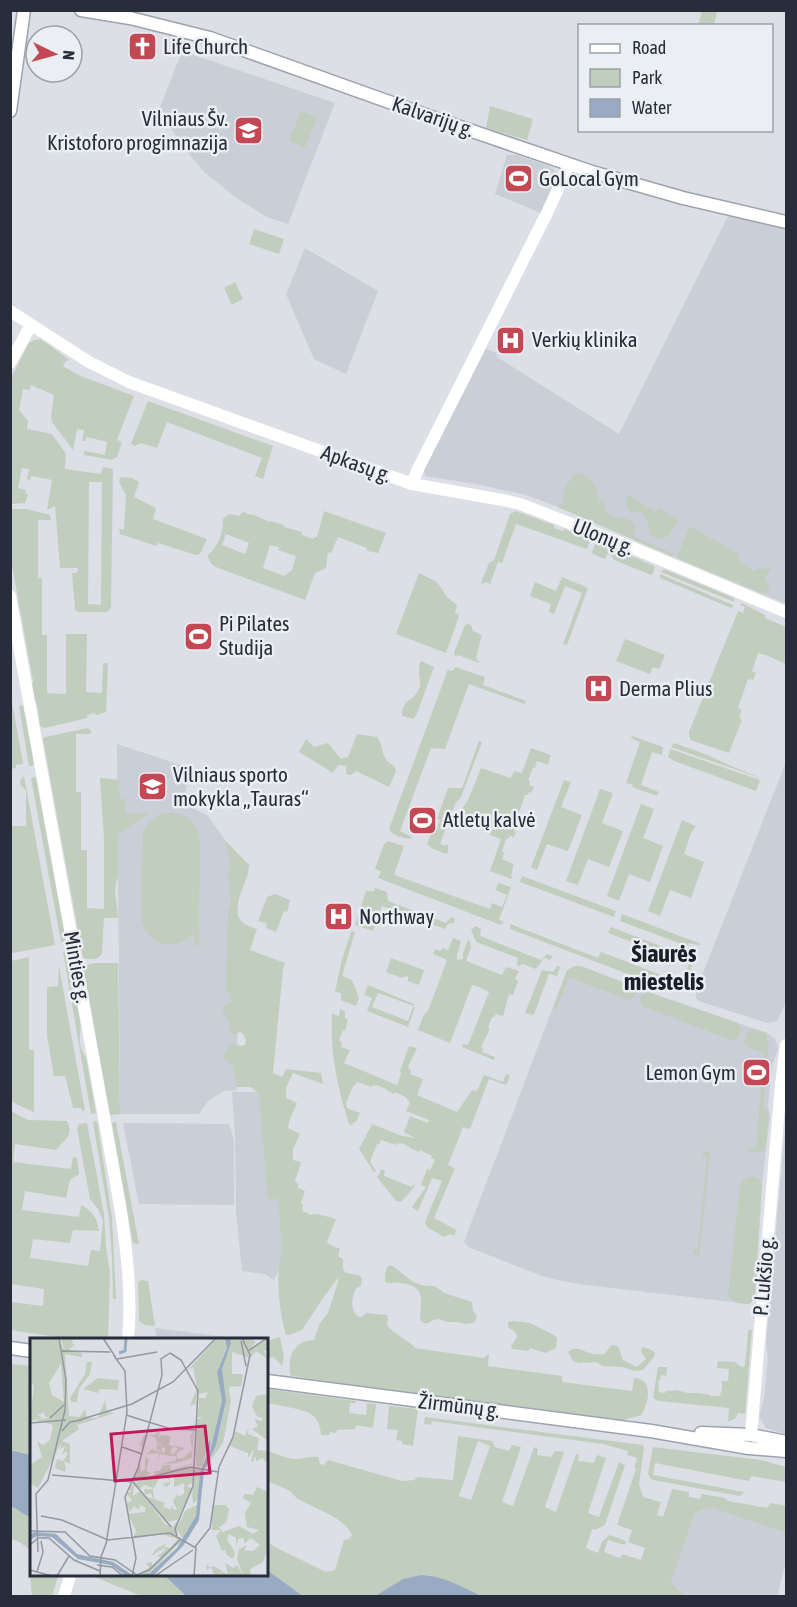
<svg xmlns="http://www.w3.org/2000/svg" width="797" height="1607" viewBox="0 0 797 1607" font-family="'Asap Condensed',sans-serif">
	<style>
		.built { fill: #caced6 }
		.green { fill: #c1cebe; fill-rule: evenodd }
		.water { fill: #99abc3 }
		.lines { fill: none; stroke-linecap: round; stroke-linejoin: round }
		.primary-casing { stroke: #9ca3b0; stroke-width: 15 }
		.secondary { stroke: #fff; stroke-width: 12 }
		.primary { stroke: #fff; stroke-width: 12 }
		.labels { text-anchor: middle; stroke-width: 5; stroke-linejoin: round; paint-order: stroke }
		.poi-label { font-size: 21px; fill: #272d3a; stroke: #ebeef3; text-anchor: start }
		.street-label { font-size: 21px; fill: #272d3a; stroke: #ebeef3 }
		.quarter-label { font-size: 24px; font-weight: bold; fill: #191e2b; stroke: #ebeef3 }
		.inset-river { fill: none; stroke: #99abc3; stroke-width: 3 }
		.inset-road { fill: none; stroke: #9498a1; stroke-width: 1.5 }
		.view { fill: #c2185b; fill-opacity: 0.15; stroke: #c2185b; stroke-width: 3 }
		.inset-edge { fill: none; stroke: #272d3a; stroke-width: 3 }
	</style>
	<rect width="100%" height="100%" fill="#dcdfe5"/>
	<path class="built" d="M182,51L335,103L288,224L267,217L238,199L205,173L187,152L159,110Z
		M507,155H517L551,167L554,170L557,178L541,213L495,194Z
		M730,216H738L786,228V604L558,507L526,495L481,485L425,476L424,470L486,349L496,353L497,357L619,434L727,218Z
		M305,248L378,291L346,374L314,359L286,294Z
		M117,744L190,768L183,806L193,808L208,816L225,840L238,901L237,1090L225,1091L219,1094L208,1101L199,1114H120Z
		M786,762V1002L778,1020L774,1022L767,1023L699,1001L696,998V991Z
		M575,966H581L648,992L767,1033L775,1039L778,1047L777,1052L772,1065L768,1106L770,1117L762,1183L755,1296L754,1300L749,1304L578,1284L557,1280L542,1276L468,1247L464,1242L567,970Z
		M232,1092H260L281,1196L287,1254L274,1280L264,1274L242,1271L236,1211L235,1140Z
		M786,1119V1434L766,1428L759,1417L764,1398L768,1357L766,1342Z
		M123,1123L229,1124L234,1140V1205L139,1204Z
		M155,1328L250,1340H157Z
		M710,1507L786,1531V1562L777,1596H685L671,1582L695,1513Z"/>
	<path class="green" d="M702,11L717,12L714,25H698Z
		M490,106L533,119L527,140L486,128Z
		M301,111L317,118L305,147L289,141Z
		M254,229L284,239L279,254L249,244Z
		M235,282L243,299L232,305L224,288Z
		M41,339L69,360L66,361L63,366L78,375L134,396L117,440L122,442L117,457L112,460L84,455V451L105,455L107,442L87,437L85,441H82L84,430L77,429L73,450L52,422L51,416L54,395L31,385L30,390L23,389L19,410L28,421L27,429L52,434L66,454L65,469L101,474L103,467L113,469L111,608L107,612H79L75,610L72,573H77L78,568H60L55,506L47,510L52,480L31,476L30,480L27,479L29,469L22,468L18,488L26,490L25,493L28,494L25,503L11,504V378L29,343L34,340ZM89,482H102L101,605L88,604Z
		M148,401L273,446L263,479L255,476L262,458L167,422L157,448L141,443L135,446L131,444Z
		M575,473C591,474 598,487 599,502L606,501L604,504C607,521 615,516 628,519L635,525L634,537L674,554L673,557L558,507L559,505H562L565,488Z
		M120,477L132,478L139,482L134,497L156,508L153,519L207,539L200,554L196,555L158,543L156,546L120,534L119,529L124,530L126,495L119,482Z
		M629,495L656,512L659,508L678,519L669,536L661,539L654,538L650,534L646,516L640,512H630L625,506L627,497Z
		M10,509H26L50,515L51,520H38V578H42V635H47V693L66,694V634H87L86,692L102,693L103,665L104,663H108L106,712L96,715L94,713L87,715V718L45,728L40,726C39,719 39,711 37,705C34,696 30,691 33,681L11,560Z
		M324,511L386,533L378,553L367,551V548L338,537L331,553L328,552L326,568L315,573L305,600L221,569C213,566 209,564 208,555C219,546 223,533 223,519L229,514L239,516L243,512L251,515L252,514L270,522L271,521L284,525V527L302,532V535L313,539L314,537H317ZM226,534L249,543L245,554L222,545ZM270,545L279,547L278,550L296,556L292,570L284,576L263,568Z
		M516,511L554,525V528L563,531L564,529L589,539L590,541L587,549L516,524L502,563L498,562L490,584L486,582L482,584L481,583L489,563L494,560L510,514Z
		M690,526L740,555L738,560L755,571L758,568L765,569L771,568L764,580L770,584L768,592L763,594L676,558Z
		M600,542L654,566C655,569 654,573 651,575L614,560L611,555L608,553L605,559L593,554L592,552L595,544Z
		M664,569L734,598V602L661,572Z
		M419,573L437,582L447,597L457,605L455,612L459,616L446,653L396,634Z
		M660,574L733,605V607L731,608L660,578Z
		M562,577L588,588L567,645L563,644L582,593L565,586L554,614L549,612L551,604L530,596L535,582L556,591Z
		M742,603L765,615V618L786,627V664L766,655L758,653L752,671L756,673L753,680L748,679L738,708L742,710L739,717L742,720L729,753L690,740L689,732L738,611L743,613L745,607L740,605Z
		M466,624L471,625L473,631L482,635L476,658L480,663L458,655L456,657L454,653L465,625Z
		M625,639L665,655L659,669L653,667L650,674L616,661Z
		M421,661L434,667L418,711L414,719L402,716C403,698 411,703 418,691C424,681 415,672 421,661Z
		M455,667L485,677L483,685L526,701L524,704L469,684L445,749L431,748L400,831L412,837L411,839C403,838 393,836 389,829L448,669L450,671L454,670Z
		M11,696L23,764L16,765V768L11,769Z
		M23,705L34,763L32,766H29L19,706Z
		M88,728L92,732L89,734H76V792H81V850H87V908L104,909V838L100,778L119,780L120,799H125V813H149L118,834V877C112,892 118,904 118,918H104L102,954C97,961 90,959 83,958L43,739L45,737Z
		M357,734L377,737C385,748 380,759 394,766L396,771L389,787L356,771L351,775L346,774V766L339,765L332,773L327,769L299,752L306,739L314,747L328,743L341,759L348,757Z
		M632,736L663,747L662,755L652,752L641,785L659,792L657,796L632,787L633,785L626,783L640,742L631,738Z
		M479,741L482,742L461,797L455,804L440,844L445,846L446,844L448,845V852L446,854L431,848L427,844L432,832L435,833L440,820L437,819L448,788H462Z
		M674,743L705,754L729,765L766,780L671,747Z
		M531,748L551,755L548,765L537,761L535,768H533L528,780L530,781L529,785L534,787L531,793L529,792L528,795H525L514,826L515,827L514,831L516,832L514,837L510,836L508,839H506L502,851L504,853L502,859L514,864L511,876L513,877L511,879L490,871L501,839L490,835L493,828L465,817L462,824L457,822L460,812L469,798L481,768L511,778L514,771L522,773Z
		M670,749L760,780L756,791L674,761L668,757Z
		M24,776L55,945L13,953L10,950L11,826H26V790C21,786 19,785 21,779Z
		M35,777L36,778L66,941L61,942L31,778Z
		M564,780L571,782L561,807L582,815L568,851L547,844L537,870L531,867Z
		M600,789L613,793L602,823L623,831L609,867L588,859L578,885L566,881Z
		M641,804L654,809L643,838L663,846L650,882L629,874L619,901L607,896Z
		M167,813C185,812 196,821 200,839L199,945H194V933C175,953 148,947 141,919L143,833C148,822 154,816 167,813Z
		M682,820L696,826L691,833L684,854L704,862L691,898L670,890L660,916L648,911Z
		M225,840L246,862L249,864C250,886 217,919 257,929L250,950L285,963L283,969L273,1073L282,1077L286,1069L321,1073L323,1084L293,1073L286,1088V1098L297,1103L290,1119L288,1128L300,1134L293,1149V1160L301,1162L295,1181L298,1184V1188L305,1191L301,1203L303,1205L302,1211L308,1213L309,1215L318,1214L336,1219L327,1242L322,1239L329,1244L340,1249L338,1256L343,1259V1269L346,1273L358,1275L362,1278L361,1286L356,1288C351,1298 350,1310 359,1317L363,1316L366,1313L387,1315L388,1320L387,1325C394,1335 408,1339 415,1348L484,1358L489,1354L488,1366L562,1376V1382L632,1391L634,1378C654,1378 649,1404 641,1415L624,1420L331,1382L293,1376L290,1375C288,1356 293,1341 314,1340L320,1323L328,1313L338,1282V1278L325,1295L302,1330L289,1335H286C279,1311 275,1274 282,1251L278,1199H268L259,1093L250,1087H237C237,1079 233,1074 233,1066L223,1057L228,1047L232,1043L240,1046L245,1045L246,1040L243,1034L240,1032L235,1035L230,1031L229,1021L222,1011L224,1006L231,1002V994L226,990L228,910L231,903L228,872L231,869Z
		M388,841L404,846L394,875L490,909L492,903L502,907L507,895L497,891L496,889L498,883L511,887L499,920L504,922L501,925L378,878L381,871L375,869L384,844Z
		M522,876L616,911L614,917L520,882Z
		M375,888L387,892L388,901L446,923L451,917L455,919L454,923L448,924L445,929L382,906L373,931L355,925L366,891H374Z
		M275,894L290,900L287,912L284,911L276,932L266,928L267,923L258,921L267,897Z
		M622,914L701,944L698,945L689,943L687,946L620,921Z
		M510,924L598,958L601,952L682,983L689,964L608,933L611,927L695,959L683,987L680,986L678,993L510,929Z
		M475,926L481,929L480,936L541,960L547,954L553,956L550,960L544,958L536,969L522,964L520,966L517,965L518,958L476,942L471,930Z
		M353,931L355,932L342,976L352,980L359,998L356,1006L341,1000V993L335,992L342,959L351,932Z
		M453,938L461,941L457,955V960L463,959V953L468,940H469L471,947L466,961L502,975L506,967L519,971L515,979L518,981L513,995L509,994L503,1016L496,1014L494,1017H492L488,1028L490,1029L481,1047L483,1048L482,1052L495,1057L494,1060L462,1047L463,1044L468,1045L489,992L479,987L472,985L450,1043L418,1030L424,1014L428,1011L447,960L433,954L435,949L441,951L442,948L448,950Z
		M67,951L81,1026C79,1036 79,1050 86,1057L96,1113L91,1114L63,952Z
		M29,957V1050H34V1112L18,1105L10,1100L11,961Z
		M391,958L424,970L419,985L408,981V977L406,976L402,978L386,972Z
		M94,963H118L120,1114L110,1115L83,966Z
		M59,966L85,1111L82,1110L81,1108H73L65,1076H54L47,1036V987L58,986Z
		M558,966L560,967L557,976L549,974L534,1014L532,1015L525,1013L542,970L553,972L556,967Z
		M575,966H581L632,986L635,992L634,997L628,1000L569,977L556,1010L553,1009L567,970Z
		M368,985L414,1004V1006L378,993L372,1007L408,1021L413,1007H415L408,1027L367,1011L372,998L364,995Z
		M648,992L738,1023L741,1029L738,1038L734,1041L642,1006C640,1002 640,999 642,995Z
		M340,1009L345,1011V1018L348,1020L345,1031L343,1030L339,1040L342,1043L341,1047L350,1050L344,1063L397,1085L401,1074L400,1071L409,1046L417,1048L408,1067L411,1071L410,1074L423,1079L417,1095L457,1112L472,1090L477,1091L484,1075L503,1082L506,1074L510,1076L506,1085L489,1079L470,1129L463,1127L448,1165L455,1168L434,1218L455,1229L456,1231L454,1236L450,1234L444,1237L427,1227L425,1222L442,1181L432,1178L418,1211L412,1207L426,1187L421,1185L427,1169L430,1170L435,1160L431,1158L432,1156L420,1150L419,1152L410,1148V1147L401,1143L400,1144L397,1143L396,1145L381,1140L379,1144H377L370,1162L376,1171L374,1172L359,1149L372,1124L402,1136L415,1138L404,1132L410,1116L428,1123L429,1120L406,1111L410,1102L407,1100V1098L395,1092L394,1094L386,1090V1089L377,1085L376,1086L373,1085L372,1087L357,1082L354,1086H353L346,1103L347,1108L360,1113L356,1122L352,1123L353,1126L349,1124C337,1086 330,1054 332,1013L335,1015L339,1016Z
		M751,1029H755L767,1033V1041L769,1044L763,1108L769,1112L765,1150L754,1153L747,1151L748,1147L756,1149L764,1054L746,1046L744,1043L748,1031Z
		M11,1111L28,1120L67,1121C74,1135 65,1139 56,1150L15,1144L13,1162L71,1169L73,1157L77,1158L79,1174L70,1180L66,1198L25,1191L22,1210L79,1217L81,1205C93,1212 97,1217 99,1231L73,1230L70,1243L33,1239L30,1258L88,1266L91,1250L100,1251L103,1221L98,1209L90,1199L77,1129L79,1124L87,1123L104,1214L106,1248L110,1273L108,1340H75L11,1330V1302L43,1306L44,1289L11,1284Z
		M97,1121L112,1217L116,1299H113L112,1257L109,1218L93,1122Z
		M116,1122L139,1244L133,1243L112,1123Z
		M704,1150L710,1153L699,1256H697L692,1250L698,1249L707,1157L702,1156Z
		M381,1169L385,1170L384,1176L412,1187L414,1184L415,1185C411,1192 406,1196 401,1202L396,1201L377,1177L380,1173Z
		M749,1177H756L762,1183L755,1296L754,1300L749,1304L736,1303L728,1296L740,1186L743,1180Z
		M391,1265C401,1271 410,1282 421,1285C431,1287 433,1283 444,1293L472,1302L473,1311L477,1316L475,1322C463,1325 467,1324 457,1322C453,1322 450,1322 447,1322C444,1321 440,1319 437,1319C429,1320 428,1328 420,1320C421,1300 427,1286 400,1283C395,1282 391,1284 385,1282V1274L387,1267Z
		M141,1280L148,1281L155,1326L145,1325L139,1321L138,1282Z
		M513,1321L530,1323L554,1335L557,1338L556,1348L545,1353L530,1348L528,1351L512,1349L511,1346L517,1337L516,1333L508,1327V1322Z
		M752,1329L745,1414L738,1413L735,1419L728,1421L729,1408L658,1401L653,1398L658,1367H667L666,1376L661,1375L660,1380L658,1381L659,1392L665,1393L666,1391L676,1390L688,1393H699L710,1395V1396H720L721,1391H722V1381H728L729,1369L717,1368L718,1361L735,1362L741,1367L745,1366L748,1331Z
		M280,1337L284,1357L282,1366L274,1357L267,1358V1341Z
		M612,1345L618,1346L623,1360L637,1367L646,1359L641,1352L642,1347L652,1350L655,1353L654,1357L643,1370L634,1371L623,1367L603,1366L596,1362L579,1363L573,1361L568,1352C577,1344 583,1352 593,1354C595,1355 602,1354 604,1354Z
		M10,1364L31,1366V1455L11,1450Z
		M267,1389L356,1401V1403H350L349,1413L366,1415L367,1403L376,1404L373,1428L356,1425L355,1429L337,1430L336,1433L330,1432L329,1435H321C320,1415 309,1411 292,1408C283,1406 275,1404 267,1403Z
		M389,1406L418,1409L413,1446L402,1444V1441L396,1440L398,1430L387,1429Z
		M425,1417L643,1445L644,1448L639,1484L643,1497L661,1502L657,1515L663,1517L672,1489L689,1492V1497L700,1499L702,1494L725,1498L728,1501L767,1508L771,1503L786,1506V1533L710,1507L695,1513L671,1582L685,1596H482L443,1579L430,1575H421L403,1579L375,1596H303L267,1570V1542L279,1549L326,1572L335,1570L344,1540L349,1539L352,1535C345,1518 316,1509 300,1500C295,1498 294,1494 290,1491C283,1487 274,1484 267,1481V1451C277,1454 287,1459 297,1459C304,1459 311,1456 318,1457L320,1464L324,1465L328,1460L402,1481L414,1480L418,1477L453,1480L458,1436L492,1441L495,1447L509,1451L512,1445L521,1447L502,1502L513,1506L534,1447L538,1449L537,1455L551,1457L555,1451L564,1452L545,1507L556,1512L576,1454L579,1455L578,1461L594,1463L597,1455L606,1458L588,1513L599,1517L619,1462L625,1465L605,1525L595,1530L592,1529L586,1548L598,1553L602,1542L609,1535L626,1541L625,1545L608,1540L604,1552L620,1558L622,1554L641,1560L645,1548L628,1542L632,1530L617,1525L636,1469L634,1468L637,1458L627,1455L628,1451L603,1444L432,1421L431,1425L424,1424ZM478,1441L490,1446L471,1500L459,1496Z
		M653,1447L761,1460L786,1467V1482L751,1476L749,1481L655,1463L653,1475L744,1492L740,1496L653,1480L651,1479L648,1474Z
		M10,1507C19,1508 23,1515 31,1516V1550L19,1542L11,1539Z
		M31,1570L32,1576H58L52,1596H32L30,1574Z
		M92,1576H165L186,1596H141Z"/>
	<path class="water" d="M10,1450L31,1455L30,1516C23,1516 19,1508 11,1507Z
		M267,1570L303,1596H186L165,1576H267Z
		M421,1575C443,1575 463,1588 482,1596H375L403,1579Z"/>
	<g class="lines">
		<defs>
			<path id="primary" d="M81,10L130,18L210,38L434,118L592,172L683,198L786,222
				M10,111L24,10
				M10,1348L32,1351
				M267,1381L651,1431L749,1448L786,1451
				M701,1433L751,1435L786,1442"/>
		</defs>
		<use href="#primary" class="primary-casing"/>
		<path class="secondary" d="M10,311L89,362L129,382L412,484L508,501L520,504L621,543L786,612
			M10,363L31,325
			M412,484L417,471L547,213L569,165
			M10,596L120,1206C127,1252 132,1293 128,1340
			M751,1435L781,1085L786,1045
			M64,1596L70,1576"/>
		<use href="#primary" class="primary"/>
	</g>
	<defs>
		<symbol id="church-square" viewBox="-11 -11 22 22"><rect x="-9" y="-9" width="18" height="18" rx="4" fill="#c34854" stroke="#ebeef3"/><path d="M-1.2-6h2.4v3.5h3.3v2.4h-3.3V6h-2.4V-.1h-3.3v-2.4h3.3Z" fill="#fff"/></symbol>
		<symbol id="school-square" viewBox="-11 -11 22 22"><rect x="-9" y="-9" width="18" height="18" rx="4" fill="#c34854" stroke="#ebeef3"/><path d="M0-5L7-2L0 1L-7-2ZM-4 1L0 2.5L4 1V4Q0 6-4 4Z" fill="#fff"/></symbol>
		<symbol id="stadium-square" viewBox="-11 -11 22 22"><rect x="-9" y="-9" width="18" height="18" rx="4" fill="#c34854" stroke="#ebeef3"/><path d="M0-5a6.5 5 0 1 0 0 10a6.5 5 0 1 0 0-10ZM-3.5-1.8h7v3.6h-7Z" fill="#fff"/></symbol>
		<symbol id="hospital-square" viewBox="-11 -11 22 22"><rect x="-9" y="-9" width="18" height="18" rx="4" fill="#c34854" stroke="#ebeef3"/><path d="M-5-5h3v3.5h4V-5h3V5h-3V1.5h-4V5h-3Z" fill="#fff"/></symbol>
	</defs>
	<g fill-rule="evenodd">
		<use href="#church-square" x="126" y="30" width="33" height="33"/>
		<use href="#school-square" x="232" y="114" width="33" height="33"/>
		<use href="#stadium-square" x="502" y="162" width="33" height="33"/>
		<use href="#hospital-square" x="494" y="324" width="33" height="33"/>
		<use href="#stadium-square" x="182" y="620" width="33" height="33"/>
		<use href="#hospital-square" x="582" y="672" width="33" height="33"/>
		<use href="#school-square" x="136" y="770" width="33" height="33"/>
		<use href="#stadium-square" x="406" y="804" width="33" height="33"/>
		<use href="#hospital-square" x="322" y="900" width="33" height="33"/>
		<use href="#stadium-square" x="740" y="1056" width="33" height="33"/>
	</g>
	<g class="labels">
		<g class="poi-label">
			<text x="163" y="54">Life Church</text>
			<text x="228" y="126" text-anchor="end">Vilniaus Šv.<tspan x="228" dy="24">Kristoforo progimnazija</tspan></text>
			<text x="539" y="186">GoLocal Gym</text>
			<text x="532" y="347">Verkių klinika</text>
			<text x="219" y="631">Pi Pilates<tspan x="219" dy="24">Studija</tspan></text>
			<text x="619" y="696">Derma Plius</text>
			<text x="173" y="782">Vilniaus sporto<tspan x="173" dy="24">mokykla „Tauras“</tspan></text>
			<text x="443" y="827">Atletų kalvė</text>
			<text x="359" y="924">Northway</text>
			<text x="736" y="1080" text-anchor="end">Lemon Gym</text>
		</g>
		<g class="street-label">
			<text transform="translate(433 117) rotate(19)" y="7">Kalvarijų g.</text>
			<text transform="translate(356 464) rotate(20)" y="7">Apkasų g.</text>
			<text transform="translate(603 537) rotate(22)" y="7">Ulonų g.</text>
			<text transform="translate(77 967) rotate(80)" y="7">Minties g.</text>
			<text transform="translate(764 1276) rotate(-85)" y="7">P. Lukšio g.</text>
			<text transform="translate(459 1406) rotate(7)" y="7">Žirmūnų g.</text>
		</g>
		<g class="quarter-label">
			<text x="664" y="962">Šiaurės<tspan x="664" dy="28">miestelis</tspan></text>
		</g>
	</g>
	<g transform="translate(30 1338)">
		<rect width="238" height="238" fill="#dcdfe5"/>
		<path d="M0,0H27L36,14L30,0H48V1L41,2L44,7L49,4L39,11L52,15V19L35,16L39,78L50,79L55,71L57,80H68L75,62L77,74L85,75L47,87L49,91L32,103L40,106V126L34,123L36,129L35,134L25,130L27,121L33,123L37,117L36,113L32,117L35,108L30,111L31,105L8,150L0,145V127L12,119L7,103L13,107L20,102L23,87L6,82L22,79H15L14,74L8,77L13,80L0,83L4,48L0,43ZM31,26L34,64L22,57L19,45ZM195,0L197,10L187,33L192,63L180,113L179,102L172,129L166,128L167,81L173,80L168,79L169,60H175L178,54L169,56L167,52L166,73L162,72L166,73V66L160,68L167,50L163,29L158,32L185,2ZM200,0H221L225,4L221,11L238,0V11L234,13L238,21L226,13L220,20L202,14V36H213L211,48L199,49L201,63L193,105L175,130L188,99L196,64L192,31ZM57,24H62L60,36L49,51L47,64H41L40,60L55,36ZM68,40L89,42L88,52L70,51L68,55L53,51ZM238,56H239L238,103L222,91L228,88L224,81L231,83L233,80L227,78L222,68L226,58ZM219,89L218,96L229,100L227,112L238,113V125L232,120L226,123V120L224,119V124L221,123L224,110L218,120V115L200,108L205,93L215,98ZM164,92L162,120L146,125L133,126L146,122V118H140L130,116L128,122L129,115L117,116L124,109L123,112L135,115V109L131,110L133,114L126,111L127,107L134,108L128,106L125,99L118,97L113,110L119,112L113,110L110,107L114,97H126L127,94L130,95L128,101L131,97L141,98L142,93L139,107L145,109L141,110L142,117L148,111L143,107L155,110L147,115V121L153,120L162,112L160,98ZM115,118L119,122L116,133L121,135L116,138L125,137L124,133H138H130L133,127H140L141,132L164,125L154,130H164L163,144L157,148L162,151L147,182L136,184L116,158L123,161L121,155L115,157L114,151H123L124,161L135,165L131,175L134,169L141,172L142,166L143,171L147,172L143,163L148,155V159L154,156V145L144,149V139L140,138V146L137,149H133L136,148L131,146L137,145L131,143L139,145V141L130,139L124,150L114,147L110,151L103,143L110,125L111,134L115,131ZM165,130L171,131L169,171L165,182L153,201L148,193L145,198L152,202L122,233L115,237L103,238L119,230L116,225L122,224V228L132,219H127L135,212L134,210L121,218L126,211L137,205L134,209L140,210L148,201L134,197L136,195L103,201L106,193L98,176L115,174V169L110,167L109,172L104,168L100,174L97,167V175L96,166L102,162L97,156L96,160L97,154H102L98,151L103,146L109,152L104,148L103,158L110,153L136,187L143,188L148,183L147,189L156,172L167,167L168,161L163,166L162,157ZM227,149L238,154L239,205L233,224L220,231L221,238H164H172V233L173,237L184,236L181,229L177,232L176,228L179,225L178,229L184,228L198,237L195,225L203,230L207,227L213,238L207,221L209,211L217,207L214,212L223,213L230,207L221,200L214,206V200L208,201L206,209V200L199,196L197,201L205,215L203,221L196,216V212L192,213L186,198L191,192H182V167H196L199,172L196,185L189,189L193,194L209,188L223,196L229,192L217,189L215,175L221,165L213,160L214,156L223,157Z" fill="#c1cebe" fill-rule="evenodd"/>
		<path d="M195,0H200L201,5L192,31L196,63L186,107L174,132L169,182L153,208L123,238H107L120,235L147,210L166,178L170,135L178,115L176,109L180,102V113L192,63L187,34L197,10ZM5,194L26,196L47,216L83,224L104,238H96L81,227L48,221L22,199L7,198L0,202V196Z" fill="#99abc3"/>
		<path class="inset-river" d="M89,15L95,13L96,0"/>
		<path class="inset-road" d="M73,0L86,20M211,3L216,28M32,13L80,14M218,13L237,0M140,15L151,22L168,53L163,148L145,191L147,198M87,21L127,14M96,77L141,91L166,92M20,80L34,67M49,82L102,66L143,44L186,0M0,85L36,82M32,93L40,84L52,82M92,109L112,116M22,137L103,144L141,189M104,140L113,141L161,129L188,134M11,178L32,182L78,202L140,195L166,210M0,193L35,194L60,218L85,222L107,237L119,232L151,201M76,206L97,74L95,33L84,18M0,207L8,200H19L44,222L70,233M165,209L180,190L189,129L203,99L220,17L212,0M8,214L6,156L18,142L35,72L36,42L29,0M67,227L82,229L93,238M0,232L22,238M7,234L13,214L11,203M27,238L39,218M70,238L71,219L77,203M102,238L106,220L95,159L108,130L132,37L131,21L140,15M125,238L163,212M164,238L166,209"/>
		<path class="view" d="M175,88L180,135L85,143L81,96Z"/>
		<rect width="238" height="238" class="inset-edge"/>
	</g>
	<rect width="797" height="1607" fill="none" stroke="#272d3a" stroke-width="24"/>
	<rect x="578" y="24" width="195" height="108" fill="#ebeef3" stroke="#9da1a9" stroke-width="1.5"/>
	<rect x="590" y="44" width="30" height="9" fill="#ffffff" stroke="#9da1a9" stroke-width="1.5"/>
	<text x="632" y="54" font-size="18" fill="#272d3a">Road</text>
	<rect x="590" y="69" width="30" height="18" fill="#c1cebe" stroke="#9da1a9" stroke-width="1.5"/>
	<text x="632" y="84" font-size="18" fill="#272d3a">Park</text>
	<rect x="590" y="99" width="30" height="18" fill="#99abc3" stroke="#9da1a9" stroke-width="1.5"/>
	<text x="632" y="114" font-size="18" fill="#272d3a">Water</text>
	<g transform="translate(54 54) rotate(95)"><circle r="28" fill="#ebeef3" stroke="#9da1a9" stroke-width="1.5"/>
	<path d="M0-4.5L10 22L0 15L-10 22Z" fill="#c34854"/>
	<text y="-9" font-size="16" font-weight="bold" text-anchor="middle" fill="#272d3a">N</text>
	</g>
</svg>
